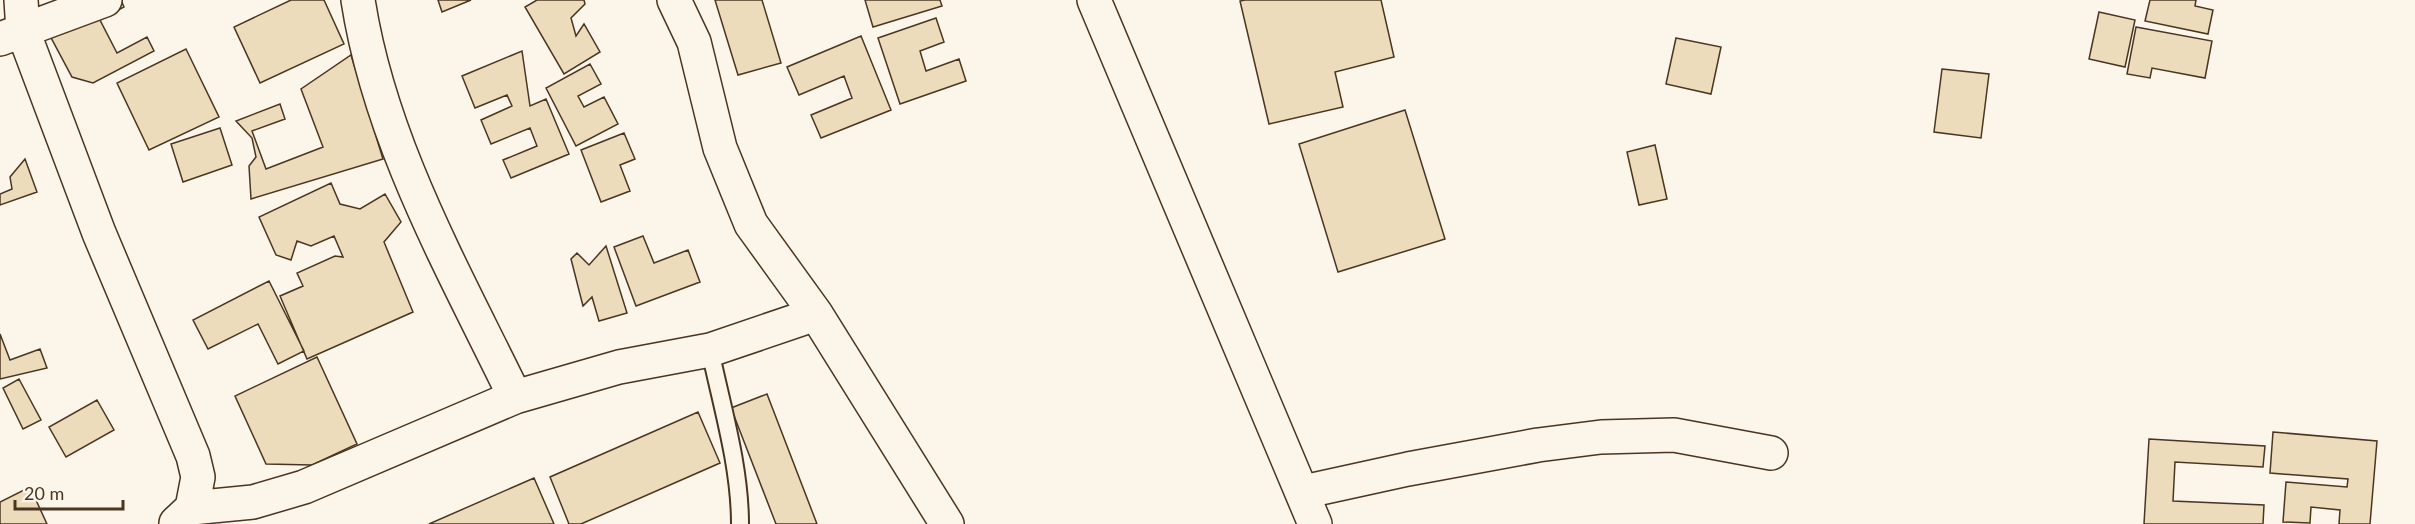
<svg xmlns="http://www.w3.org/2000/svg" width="2415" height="524" viewBox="0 0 2415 524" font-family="Lato,sans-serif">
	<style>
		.building { fill: #ecdcbc; stroke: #4a3520; stroke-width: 1.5 }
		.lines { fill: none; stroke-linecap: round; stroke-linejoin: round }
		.service-casing { stroke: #4a3520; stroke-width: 20 }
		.minor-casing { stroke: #4a3520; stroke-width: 36 }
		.primary-casing { stroke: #4a3520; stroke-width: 36 }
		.service { stroke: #fbf6e9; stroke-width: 16 }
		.minor { stroke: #fbf6e9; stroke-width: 33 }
		.primary { stroke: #fbf6e9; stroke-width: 33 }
	</style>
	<rect width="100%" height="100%" fill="#fbf6e9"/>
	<path class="building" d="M121,0L124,7L100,20L117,53L147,37L154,51L93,83L72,77L48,32Z
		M291,0H324L344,44L260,83L234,27Z
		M438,0H471L442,12Z
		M537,0H584L585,4L571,18L576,36L584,24L600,52L564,74L525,7Z
		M715,0H762L781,63L738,75Z
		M865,0H940L942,6L873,27Z
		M1245,0H1381L1394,57L1335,72L1343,107L1269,124L1240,1Z
		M2150,0H2196L2195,6L2213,10L2208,34L2145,21Z
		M2099,12L2135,20L2125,67L2089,59Z
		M936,18L944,42L920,51L926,71L959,59L966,81L900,104L878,38Z
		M2136,27L2212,41L2205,78L2152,68L2150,78L2127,74Z
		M861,36L891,110L821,138L811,115L852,98L844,76L799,95L787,67Z
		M1676,38L1721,47L1711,94L1666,84Z
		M186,49L219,117L149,150L117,83Z
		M522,51L530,106L546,99L569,154L511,178L503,160L537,146L530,128L491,144L481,120L512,106L507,95L475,108L462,76Z
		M351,55L383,159L251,199L249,166L256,157L252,138L236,121L280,104L285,119L252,131L266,169L323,147L301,89Z
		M590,64L601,84L578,96L584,107L604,97L618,124L576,146L546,88Z
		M1942,69L1989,74L1981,138L1934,132Z
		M1405,110L1445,239L1338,272L1299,144Z
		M220,128L232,165L183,182L171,144Z
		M624,133L635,159L620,165L630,191L601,202L581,150Z
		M1655,145L1667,199L1639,205L1627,152Z
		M25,159L37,192L0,205V194L12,189L10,177Z
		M331,183L340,204L360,209L385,194L401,222L384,242L413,312L307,359L280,296L303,286L297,273L335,256L343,257L334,236L311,246L297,241L291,260L276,255L259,217Z
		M643,236L654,263L688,250L700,282L636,306L614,247Z
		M606,246L627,313L599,321L592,297L583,306L571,259L577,253L589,265Z
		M269,281L304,351L278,364L258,324L208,349L193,320Z
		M0,334L10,360L40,349L47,368L0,379Z
		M317,357L357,444L312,465L266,464L235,396Z
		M19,379L41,420L23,429L3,388Z
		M767,394L817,524H776L731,408Z
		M97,400L114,430L66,457L49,427Z
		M698,412L720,463L581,524H569L550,477Z
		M2273,432L2377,441L2370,524H2339L2340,510L2311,507L2310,523L2283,522L2286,482L2347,487L2348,479L2270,473Z
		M2149,439L2265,446L2263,467L2175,462L2173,501L2264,505L2263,524H2144Z
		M534,478L554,524H429Z
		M30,487L47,524H0V502Z"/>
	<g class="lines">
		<defs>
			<path id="service" d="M710,350C722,407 740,466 740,524"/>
			<path id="minor" d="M21,0L23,31L99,233L193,456L198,477L192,508L176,523
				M358,0C380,142 453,269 515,397
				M674,0L694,42L720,148L751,224L816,314L947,524
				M0,39L105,0
				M1303,492L1408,469L1538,445L1601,437L1674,435L1771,453
				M192,508L253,502L304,487L515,397L619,367L710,350L816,314"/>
			<path id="primary" d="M1094,0L1315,524"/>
		</defs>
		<use href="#service" class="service-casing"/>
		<use href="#minor" class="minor-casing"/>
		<use href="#primary" class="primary-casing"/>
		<use href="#service" class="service"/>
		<use href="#minor" class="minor"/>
		<use href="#primary" class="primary"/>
	</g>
	<path d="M15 500v9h108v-9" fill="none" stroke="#4a3520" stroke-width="3"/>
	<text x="24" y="500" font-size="18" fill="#4a3520" stroke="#fbf6e9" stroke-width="4.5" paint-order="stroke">20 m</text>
</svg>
